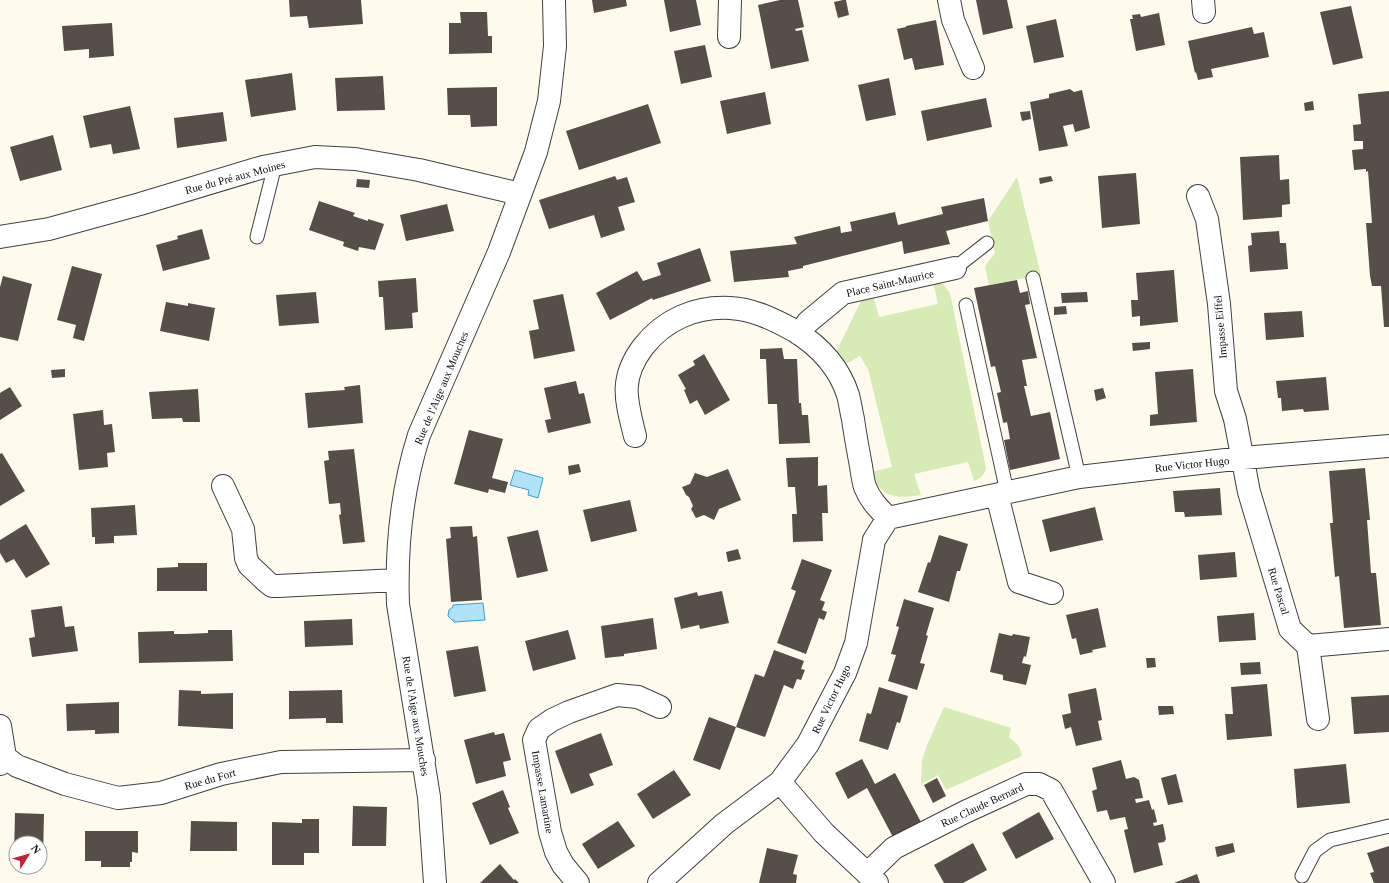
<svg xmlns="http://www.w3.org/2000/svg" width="1389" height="883" viewBox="0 0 1389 883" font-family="Georgia,serif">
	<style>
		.green { fill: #d6ebb6 }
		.water { fill: #b1e3f8; stroke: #35a0d2 }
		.building { fill: #574d49 }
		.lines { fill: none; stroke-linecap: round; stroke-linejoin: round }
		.service-casing { stroke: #404040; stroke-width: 15 }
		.minor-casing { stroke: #404040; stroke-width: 24 }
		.service { stroke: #fff; stroke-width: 13 }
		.minor { stroke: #fff; stroke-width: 22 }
		.labels { text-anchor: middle; stroke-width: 4; stroke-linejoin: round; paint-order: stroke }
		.street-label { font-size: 11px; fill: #0d0d0d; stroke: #fff }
	</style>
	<rect width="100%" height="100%" fill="#fffaee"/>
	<path class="green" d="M1017,177L1041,275L989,285L985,266L995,253L988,221Z
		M933,282L943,284L950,293L986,468C984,476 981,478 974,481L968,462L914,474L921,495C896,499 880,498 871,472L892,467L868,369L860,356L844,365L836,352L861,301L873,295L879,317L938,304Z
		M944,707L1011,728L1009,738C1017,742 1020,747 1022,756L946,790L938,775L921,784L922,760L928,743Z"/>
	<path class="water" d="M515,470L543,478L538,498L528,495L529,490L510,485Z
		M483,603L485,620L454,622V620H452L448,616L449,610L453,607V605Z"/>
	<path class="building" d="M289,0H361L363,24L309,28L307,16L290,17Z
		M592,0H626L627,6L594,13Z
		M664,0H696L701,25L670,32Z
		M780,0H798L804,27L795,29L796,31L802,30L809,61L771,69L758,5Z
		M843,0H846L849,15L838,18L834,2Z
		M976,0H1007L1013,28L983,35Z
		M1351,6L1363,58L1333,65L1320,12Z
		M460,12H487L488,36H492V53L449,54V23H461Z
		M1159,13L1165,45L1136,51L1130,19H1133L1132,15L1140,14L1141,17Z
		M1056,19L1064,57L1034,63L1026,26Z
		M936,20L944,65L915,70L912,58L904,60L897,29L906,27V26Z
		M112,23L114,56L89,58V49L64,51L62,26Z
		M1252,27L1254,34L1264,32L1269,57L1211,69L1213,77L1198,80L1196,72L1195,73L1188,41Z
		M705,45L712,77L681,84L674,51Z
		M292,73L296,110L251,117L245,80Z
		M383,76L385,110L337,111L335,78Z
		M889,78L896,115L866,121L858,85Z
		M497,87V126L471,127L470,115H448L447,88Z
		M1070,89L1074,92L1082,90L1090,128L1075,132L1073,124L1063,126L1068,146L1039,151L1030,102L1049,98V94Z
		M1389,91V327H1384L1381,286H1372L1370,276L1366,223H1372L1368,171L1366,172V169L1354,170L1352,150L1363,149V141H1354L1353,125L1361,124L1358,94Z
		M765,92L771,124L727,134L720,101Z
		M986,98L992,127L927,141L921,111Z
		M1313,101L1314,110L1305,111L1304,103Z
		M648,104L661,143L579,170L566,131Z
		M130,106L140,149L113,154L111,144L90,148L83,116Z
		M1030,111L1031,119L1022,121L1020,112Z
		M223,112L227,141L177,148L174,118Z
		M53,135L62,170L20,181L10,147Z
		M1279,155L1280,180L1289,179L1290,204L1282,205V217L1243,220L1240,157Z
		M1136,173L1140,224L1102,228L1098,176Z
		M615,176L617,180L627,177L635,202L618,207L625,230L601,238L594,215L549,229L539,200Z
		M1051,176L1053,181L1040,184L1039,178Z
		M357,179L370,180L369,188L356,187Z
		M984,198L988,221L946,231L950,244L904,254L902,241L803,266V268L788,271L789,277L734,282L730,251L797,244L794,237L840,226L841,233L852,231L850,222L895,212L898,225L943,214L941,207Z
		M319,201L355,213L353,216L368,221V219L384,224L375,250L359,247L358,251L343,246L344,242L309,230Z
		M447,204L454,231L406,241L400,215Z
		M202,229L210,259L163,271L156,245L178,239L177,236Z
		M1279,231L1280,243H1286L1288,269L1250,272L1248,246L1252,245L1251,233Z
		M700,248L711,281L653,300L652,298L610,320L596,293L637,271L643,281L661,275L657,263Z
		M72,266L102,274L84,341L73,338L76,325L57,320Z
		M1174,270L1178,322L1140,326V316L1132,317L1131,300H1138L1136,273Z
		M3,276L32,284L18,341L0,337V287Z
		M416,278L418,312L412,313L413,328L385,330L383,297H379L378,281Z
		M1017,280L1020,293L1028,291L1030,304L1025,305L1037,358L1022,360L1027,386H1024L1031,416L1050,412L1060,459L1010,470L1004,440L1010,439L1007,422L1004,423L1003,422L997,393L1001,392L995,366L991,367L974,288Z
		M316,292L319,323L279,326L276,295Z
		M1087,292L1088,302L1062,303L1061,293Z
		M563,294L575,351L534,359L529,331L539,329L533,300Z
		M166,302L188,306V303L215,308L209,341L160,331Z
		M1066,306L1067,314L1054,315V307Z
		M1302,311L1304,337L1266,340L1264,313Z
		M1150,342V349L1133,351L1132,343Z
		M782,348L784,359H797L799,403H801L802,415H808L810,443L779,444L777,404H768L766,359H760V349Z
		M704,354L730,400L705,415L697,400L690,404L684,390L686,389L678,375L695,365L693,361Z
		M65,369V377L52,378L51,370Z
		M1193,369L1197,422L1150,426V415L1158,414L1155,372Z
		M1326,377L1329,410L1304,412L1303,409L1282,411L1281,398H1278L1276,381Z
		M576,381L579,394L584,393L591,423L548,433L545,420L551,419L544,388Z
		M360,385L363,423L308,428L305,393L345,390L344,387Z
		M10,387L22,406L0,420V393Z
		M1103,388L1106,398L1096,401L1094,390Z
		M198,389L200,422H183L182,418L152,419L149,392Z
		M103,410L104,425L112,424L115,452L107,453L108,467L79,470L73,414Z
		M469,430L503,439L492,478L508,482L505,493L489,489L488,493L454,484Z
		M354,449L365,542L343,544L339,515L341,514L340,503L329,504L324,461L329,460L328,451Z
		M2,453L25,491L0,506V454Z
		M818,457V486L827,485L828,513H822L823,541L793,542L792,514H797L795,487H788L786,458Z
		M579,464L581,472L569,475L568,466Z
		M1365,468L1370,520H1367L1371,573H1376L1381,625L1344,628L1339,576L1335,577L1330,523H1333L1329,471Z
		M728,469L741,500L719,509L714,520L704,515L696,518L691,509L693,506L689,497L686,495L682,487L690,484L695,473L707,477Z
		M1220,488L1222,515L1185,517L1184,512H1175L1173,491Z
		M630,500L637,531L591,542L583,510Z
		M135,505L137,535L114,536V543L95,544V537H92L91,508Z
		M1095,507L1103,540L1050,552L1042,520Z
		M26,524L50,564L26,578L14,559L6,563L0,553V540Z
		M472,526L473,537L477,536L482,600L451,602L446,539L451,538L450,527Z
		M538,530L548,571L517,578L507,537Z
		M939,535L968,544L960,571H957L949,602L918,592L928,562L930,563Z
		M738,549L741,559L728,562L726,552Z
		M1235,552L1237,577L1200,580L1198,555Z
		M802,559L832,570L820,600L825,602L822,610L827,612L824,620L819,618L806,654L777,643L796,591L791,589Z
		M178,563H207V591H157V568L178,567Z
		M722,591L729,623L700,629L699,625L681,629L674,598L697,592L698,596Z
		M904,599L934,608L926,635L928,636L920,663L925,664L917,690L888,681L896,655L891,654L899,627L896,626Z
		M62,606L65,627L74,626L78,651L32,657L29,638L35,637L31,610Z
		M1098,608L1106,647L1092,650L1093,652L1080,655L1076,638L1072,639L1066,615Z
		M1254,613L1256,640L1219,642L1217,616Z
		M653,618L657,649L624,654V656L605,658L601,626Z
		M352,619L353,645L305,647L304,621Z
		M208,630H232L233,661L139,663L138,632L174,631V634H185L208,633Z
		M568,630L576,659L533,671L525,641Z
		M999,633L1012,636L1013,634L1030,637L1026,657L1024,656L1022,663L1031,665L1026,685L1003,680V675L990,672Z
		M478,646L486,691L454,697L446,651Z
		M774,650L804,661L801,669L805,670L801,680L797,679L793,689L784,685L765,737L736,727L755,674L764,677Z
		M1146,658H1155L1156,667L1147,668Z
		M1260,662L1261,674L1241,675L1240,663Z
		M1267,684L1272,736L1227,740L1225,714H1233L1231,687Z
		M879,687L908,696L900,723L897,722L888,750L859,741L867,713L871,714Z
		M1096,688L1102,720L1098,721L1102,740L1076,746L1071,727L1065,729L1062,715L1071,713L1068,694Z
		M179,690L201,691V694L233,693V729L178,726Z
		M342,690L343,723H326V718L289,719V691Z
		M1389,695V732L1354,734L1351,697Z
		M119,702V733L95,734V730L67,731L66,704Z
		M1158,706H1173L1174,714L1159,715Z
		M709,717L736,727L720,770L693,760Z
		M494,732L495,735L504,733L511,760L503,762L506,776L476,784L464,740Z
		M601,733L613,765L589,774L594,785L571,794L555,751Z
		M862,759L875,784L895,773L922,824L894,839L867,788L848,799L835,773Z
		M1121,760L1126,779L1134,777L1139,780L1143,798L1135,799L1136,803L1149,800L1152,810L1154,809L1157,822L1153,823L1154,826L1163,824L1166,839L1164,842L1158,843L1163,865L1134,873L1124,830L1128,829L1125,817L1110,820L1107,810L1097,812L1092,791L1097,789L1092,768Z
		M1346,764L1350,803L1297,808L1294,769Z
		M674,770L691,795L653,819L637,794Z
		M1176,774L1183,802L1168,805L1161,778Z
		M937,778L946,796L933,803L924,785Z
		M503,790L510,807L508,808L519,833L490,845L472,803Z
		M353,806L387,807L386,846H352Z
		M1039,812L1054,839L1016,859L1002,833Z
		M15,813L44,814L43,858H40V843H16V858L14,857Z
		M302,819H319V853H304V865H272V822L302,823Z
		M191,821L237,822V851H190Z
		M618,821L635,846L598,869L582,844Z
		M85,831H138V853L132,852V862H130V867H101V861H85Z
		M973,843L987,870L963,883H944L934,865Z
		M1233,843L1235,852L1217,857L1215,847Z
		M1389,846V883H1374L1370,873L1374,872L1367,853Z
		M767,848L798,855L793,874L797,875L796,883H759Z
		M500,864L514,880L515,879L519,883H480Z
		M1197,874L1200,883H1174Z"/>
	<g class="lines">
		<defs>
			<path id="service" d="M257,237L275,165
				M955,268L987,243
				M1033,278L1079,477
				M966,305L1007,492
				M1302,876L1315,851L1330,840L1389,826"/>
			<path id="minor" d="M949,0L953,20L973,68
				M1203,0L1204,12
				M729,37L730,0
				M1198,196L1207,219L1219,304L1226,391L1235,419L1249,492L1290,629L1308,646L1318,719
				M0,237L49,229L140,204L263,167L315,157L355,159L419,170L520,194
				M799,334L808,322L843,293L955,268
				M635,436C626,400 619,379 643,347C664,320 695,306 730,308C753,309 775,320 795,331C819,346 839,367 848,395C850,402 851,411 853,419C855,434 858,450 861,466C862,473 863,481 865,487C870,500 879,509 888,518
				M223,486L243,529L246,558L249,565L267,582L272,586H278L397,580
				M997,495L1019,582L1052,593
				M1308,646L1389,639
				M0,726L5,757L0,764
				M5,757L17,766L65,784L118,798L161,793L221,774L281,762L424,760
				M780,782L824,833L877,883
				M868,873L894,848L965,812L1026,784H1039L1051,790L1104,883
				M435,883L429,797L398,604C396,547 402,489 419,435L499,252L536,152L549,101L555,46L554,0
				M578,883L563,865L556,852L550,832L534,740L539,729L552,720L569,712L617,695L638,697L660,707
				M659,883L724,824L780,782L808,744L845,673L856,643L874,540L888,518L1079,477L1243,458L1389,446"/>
		</defs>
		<use href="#service" class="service-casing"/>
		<use href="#minor" class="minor-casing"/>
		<use href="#service" class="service"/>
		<use href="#minor" class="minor"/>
	</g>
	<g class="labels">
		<g class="street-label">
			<text transform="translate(235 177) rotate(-15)" y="4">Rue du Pré aux Moines</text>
			<text transform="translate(890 283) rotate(-13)" y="4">Place Saint-Maurice</text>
			<text transform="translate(1220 327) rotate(-95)" y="4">Impasse Eiffel</text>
			<text transform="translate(441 388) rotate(-67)" y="4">Rue de l'Aige aux Mouches</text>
			<text transform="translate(1192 464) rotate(-6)" y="4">Rue Victor Hugo</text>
			<text transform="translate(1279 591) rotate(73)" y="4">Rue Pascal</text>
			<text transform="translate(831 699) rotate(-64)" y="4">Rue Victor Hugo</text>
			<text transform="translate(416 716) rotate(81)" y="4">Rue de l'Aige aux Mouches</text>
			<text transform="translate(210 779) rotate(-16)" y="4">Rue du Fort</text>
			<text transform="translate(543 792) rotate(80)" y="4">Impasse Lamartine</text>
			<text transform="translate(982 805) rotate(-25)" y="4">Rue Claude Bernard</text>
		</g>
	</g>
	<g transform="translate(28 855) rotate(53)"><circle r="19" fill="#ffffff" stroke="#9e9e9e"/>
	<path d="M0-3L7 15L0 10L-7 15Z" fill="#c32035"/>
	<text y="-6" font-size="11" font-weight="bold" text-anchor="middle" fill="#0d0d0d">N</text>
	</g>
</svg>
